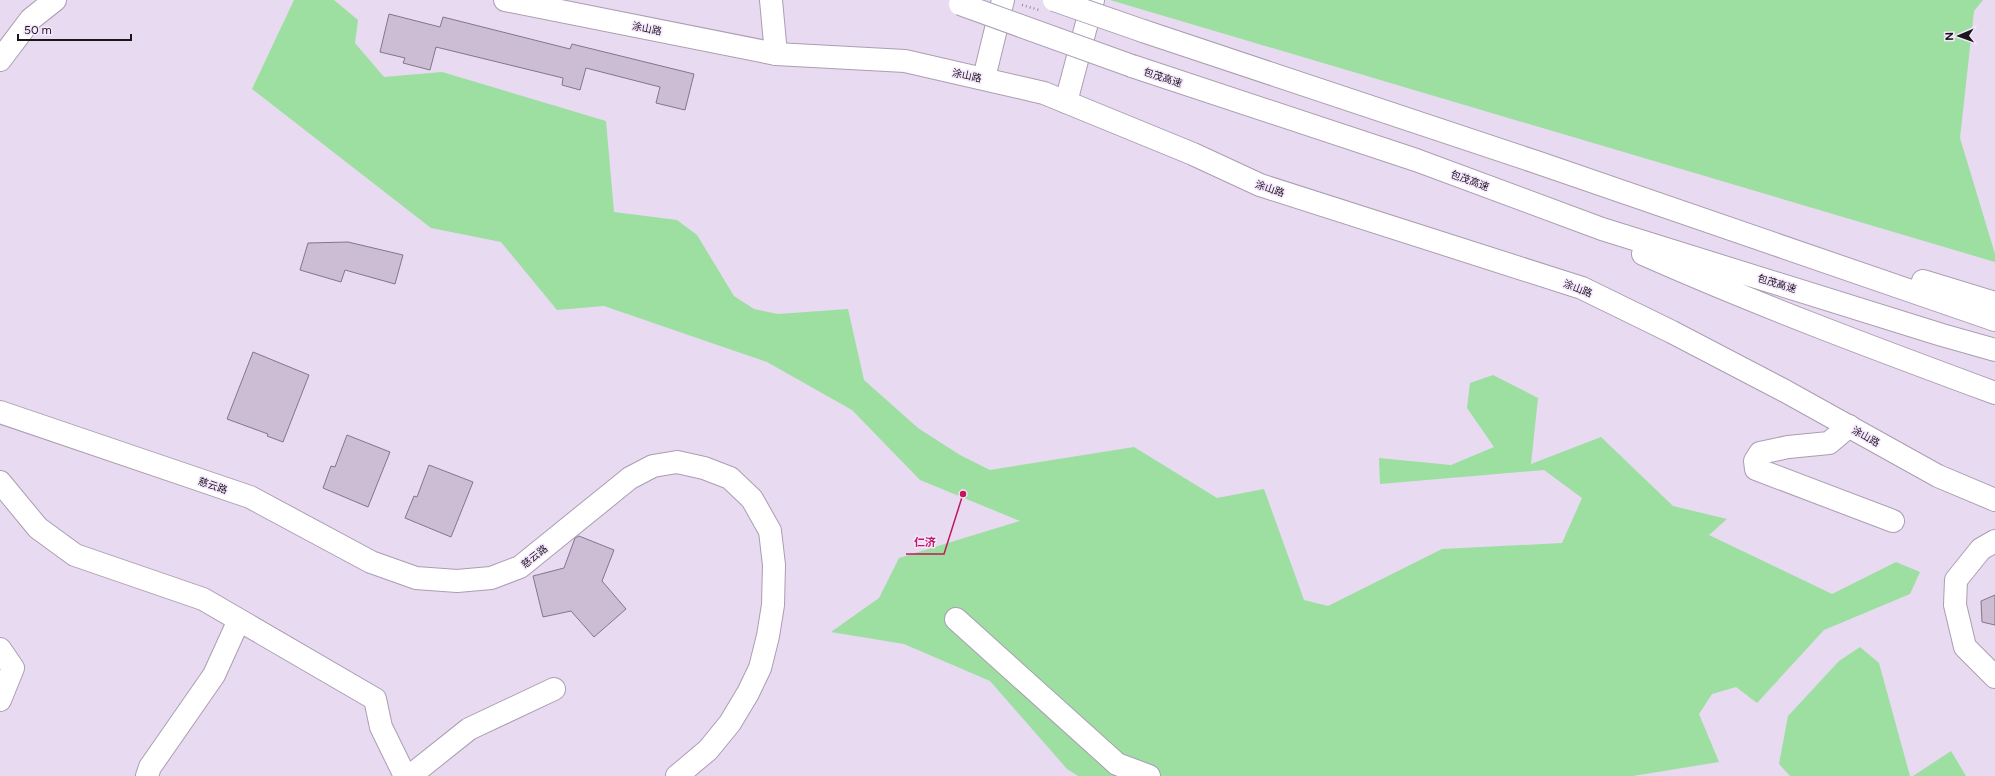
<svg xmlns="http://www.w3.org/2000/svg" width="1995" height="776" viewBox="0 0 1995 776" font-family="Figtree,'Noto Sans SC',sans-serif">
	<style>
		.green { fill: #9cdfa1 }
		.building { fill: #ccbdd4; stroke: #83758a }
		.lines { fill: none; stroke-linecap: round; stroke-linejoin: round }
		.minor-casing { stroke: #ab9db2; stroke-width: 24 }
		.major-casing { stroke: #ab9db2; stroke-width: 24 }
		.highway-casing { stroke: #ab9db2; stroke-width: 24 }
		.path { stroke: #968b9c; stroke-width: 2.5; stroke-dasharray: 1 3; stroke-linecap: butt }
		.minor { stroke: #fff; stroke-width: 22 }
		.major { stroke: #fff; stroke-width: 22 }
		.highway { stroke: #fff; stroke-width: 22 }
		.highway-bridge-casing { stroke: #ab9db2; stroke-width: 24; stroke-linecap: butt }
		.highway-bridge { stroke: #fff; stroke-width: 22 }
		.labels { text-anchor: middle; stroke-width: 3; stroke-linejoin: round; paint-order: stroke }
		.street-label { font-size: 10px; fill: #1b151d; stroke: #f6e7fe }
		.leader { fill: none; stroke: #c2185b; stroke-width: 1.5 }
		.callout-dot { fill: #c2185b; stroke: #f6e7fe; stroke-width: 1.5 }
		.callout-label { font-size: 11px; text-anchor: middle; font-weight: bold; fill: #c2185b; stroke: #f6e7fe; stroke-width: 3; stroke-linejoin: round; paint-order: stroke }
	</style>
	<rect width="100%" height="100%" fill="#e8daf1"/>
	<path class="green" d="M294,0H334L358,20L355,43L384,77L442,72L606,121L614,212L677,220L697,235L734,296L754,309L778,314L848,309L864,380L918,428L960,455L990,470L1134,447L1217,498L1264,489L1304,600L1328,606L1442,549L1562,543L1582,498L1544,470L1380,484L1379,458L1451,465L1494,447L1467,408L1470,383L1493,375L1538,398L1531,464L1601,437L1673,506L1727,519L1709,535L1832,594L1896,562L1920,572L1910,594L1824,630L1757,703L1736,687L1712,694L1699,714L1719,762L1633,776H1078L1067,769L990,681L904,644L831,632L879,598L899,558L1020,521L920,480L852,410L767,362L604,306L557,310L501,242L431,228L252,89Z
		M1110,0H1983L1974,11L1960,138L1995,254V262Z
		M1860,647L1879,663L1910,776H1790L1779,764L1788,716L1839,661Z
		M1951,751L1966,776H1913Z"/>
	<path class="building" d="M389,14L440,27L443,17L570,49L572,44L694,74L685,110L656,103L660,87L586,68L580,90L562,85L563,78L436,47L430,70L403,63L405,58L380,52Z
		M348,242L403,255L395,284L345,270L341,282L300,270L308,243Z
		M253,352L309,375L283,442L267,436L268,434L227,419Z
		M347,435L390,452L368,507L323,488L331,466L335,467Z
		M429,465L473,482L451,537L405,518L414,496L417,497Z
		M579,536L614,550L602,581L626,609L594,637L571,611L543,617L533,576L564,568L575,538Z
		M1995,595V625L1982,622L1981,601Z"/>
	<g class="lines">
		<defs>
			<path id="minor" d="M771,0L776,54
				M984,78L1003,0
				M1066,102L1093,0
				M0,412L250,497L371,562L416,578L457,581L491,578L520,567L630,478L653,466L677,462L704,468L730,478L752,499L770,531L774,565L773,605L768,636L760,668L748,693L730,723L708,750L677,776
				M1849,426L1829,443L1788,447L1760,453L1755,461L1756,469L1893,521
				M0,482L38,528L75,555L203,599L375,699L381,727L405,776
				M1995,541L1981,549L1956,580L1955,605L1965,647L1995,677
				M956,619L1117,764L1149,776
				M0,649L13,668L0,700
				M147,776L150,767L214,675L239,620
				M410,776L469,729L554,689"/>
			<path id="major" d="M505,0L776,54L905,61L1044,93L1193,154L1260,185L1582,288L1672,332L1785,391L1938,476L1995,500
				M0,60L31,19L55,0"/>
			<path id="highway" d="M1143,31L1539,163L1995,320
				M1132,66L1416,160L1602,229L1942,335L1995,350
				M1643,254C1758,305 1876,349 1995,393
				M1923,281L1995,303"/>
		</defs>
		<use href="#minor" class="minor-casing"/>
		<use href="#major" class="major-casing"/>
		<use href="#highway" class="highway-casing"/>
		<path class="path" d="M1022,5L1039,10"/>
		<use href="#minor" class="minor"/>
		<use href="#major" class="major"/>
		<use href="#highway" class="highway"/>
		<defs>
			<path id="highway-bridge" d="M1054,0L1143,31
				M960,4L1132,66"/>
		</defs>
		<use href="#highway-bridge" class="highway-bridge-casing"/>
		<use href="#highway-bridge" class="highway-bridge"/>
	</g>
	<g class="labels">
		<g class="street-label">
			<text transform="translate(647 28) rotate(11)" y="4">涂山路</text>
			<text transform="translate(967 75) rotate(12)" y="4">涂山路</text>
			<text transform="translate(1163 77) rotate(18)" y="4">包茂高速</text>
			<text transform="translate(1470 180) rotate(20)" y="4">包茂高速</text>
			<text transform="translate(1270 188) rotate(19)" y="4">涂山路</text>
			<text transform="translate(1777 283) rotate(17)" y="4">包茂高速</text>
			<text transform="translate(1578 288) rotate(21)" y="4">涂山路</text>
			<text transform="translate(1866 436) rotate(29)" y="4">涂山路</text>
			<text transform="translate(213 485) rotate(19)" y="4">慈云路</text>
			<text transform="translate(534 556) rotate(-38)" y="4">慈云路</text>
		</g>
	</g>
	<path class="leader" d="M963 494L944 554H906"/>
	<circle class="callout-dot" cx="963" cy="494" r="4"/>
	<g class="callout-label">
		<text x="925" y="546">仁济</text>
	</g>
	<g transform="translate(1959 36) rotate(268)" stroke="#f6e7fe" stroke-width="3" paint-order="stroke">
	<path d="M0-3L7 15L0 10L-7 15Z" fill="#1b151d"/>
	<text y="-6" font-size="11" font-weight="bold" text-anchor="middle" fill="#1b151d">N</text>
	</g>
	<path d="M18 34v6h113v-6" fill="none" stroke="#1b151d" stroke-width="2"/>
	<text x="24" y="34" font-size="12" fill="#1b151d" stroke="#f6e7fe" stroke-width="3" paint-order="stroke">50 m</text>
</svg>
